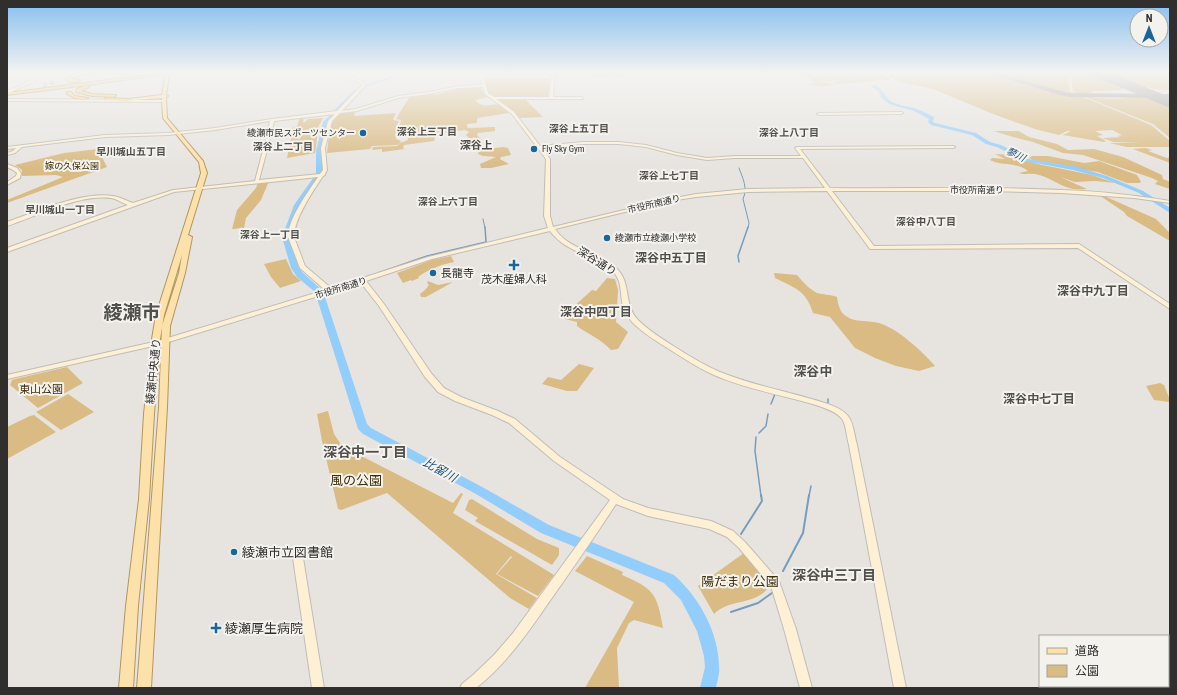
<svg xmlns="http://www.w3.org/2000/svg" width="1177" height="695" viewBox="0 0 1177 695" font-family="'Roboto Condensed','Noto Sans JP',sans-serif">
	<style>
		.green { fill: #d9bb83 }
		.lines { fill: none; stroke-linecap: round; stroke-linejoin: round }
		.stream-far2 { stroke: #759ebe; stroke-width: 1 }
		.stream-far1 { stroke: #759ebe; stroke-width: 1.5 }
		.stream { stroke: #759ebe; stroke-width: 2 }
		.river { fill: #93cdfb; fill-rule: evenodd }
		.taxiway { fill: #9a9896; fill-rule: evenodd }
		.runway { fill: #9a9896; fill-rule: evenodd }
		.highway-tunnel { stroke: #c2c0bc; stroke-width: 4.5; stroke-dasharray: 4.5 2.5; stroke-linecap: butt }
		.secondary-casing { stroke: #bfbdb9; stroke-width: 2 }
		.primary-casing { stroke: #b3965b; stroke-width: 2 }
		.highway-casing { stroke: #b3965b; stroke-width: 2 }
		.secondary { fill: #fef0d5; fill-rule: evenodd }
		.primary { fill: #fce1ab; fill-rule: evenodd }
		.highway { fill: #facd73; fill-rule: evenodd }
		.secondary-bridge-casing { stroke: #bfbdb9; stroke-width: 4.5; stroke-linecap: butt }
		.primary-bridge-casing { stroke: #b3965b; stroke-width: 5; stroke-linecap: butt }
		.secondary-bridge { stroke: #fef0d5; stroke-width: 3.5 }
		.primary-bridge { stroke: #fce1ab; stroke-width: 4 }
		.poi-dot { fill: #19679a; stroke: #f4f2ed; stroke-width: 1.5 }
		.labels { text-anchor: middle; stroke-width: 4; stroke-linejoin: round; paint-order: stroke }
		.far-poi-label { font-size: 9px; fill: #302f2e; stroke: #f4f2ed; text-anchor: start }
		.far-park-label { font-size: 9px; fill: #3e2e09; stroke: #f4f2ed }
		.far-street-label { font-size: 9px; fill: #302f2e; stroke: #f4f2ed }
		.far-neighbourhood-label { font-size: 10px; font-weight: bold; fill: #52504c; stroke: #f4f2ed }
		.far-water-label { font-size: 10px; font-style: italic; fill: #1c5378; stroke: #f4f2ed }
		.far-quarter-label { font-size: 11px; font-weight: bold; fill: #52504c; stroke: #f4f2ed }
		.street-label { font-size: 11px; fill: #302f2e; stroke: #f4f2ed }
		.poi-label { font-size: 11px; fill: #302f2e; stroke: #f4f2ed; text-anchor: start }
		.park-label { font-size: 11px; fill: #3e2e09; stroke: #f4f2ed }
		.neighbourhood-label { font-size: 12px; font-weight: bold; fill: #52504c; stroke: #f4f2ed }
		.water-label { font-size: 12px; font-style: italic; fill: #1c5378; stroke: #f4f2ed }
		.quarter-label { font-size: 13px; font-weight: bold; fill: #52504c; stroke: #f4f2ed }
		.near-park-label { font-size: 13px; fill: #3e2e09; stroke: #f4f2ed }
		.near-poi-label { font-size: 13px; fill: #302f2e; stroke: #f4f2ed; text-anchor: start }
		.near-neighbourhood-label { font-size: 14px; font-weight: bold; fill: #52504c; stroke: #f4f2ed }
		.town-label { font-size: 19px; font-weight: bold; fill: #52504c; stroke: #f4f2ed }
	</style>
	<rect width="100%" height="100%" fill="#e7e4e0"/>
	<path class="green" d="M592,72H627L629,76L613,77V74H607L609,77H593L590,76H592L590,74L592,73Z
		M755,72H842L841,73L851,74L850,72H878H874L876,75H882L879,73H881L891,80H875V81L838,84L834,82L841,80H834L821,76L823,74L818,75L810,73L834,81H817L835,84L822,87L808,84L815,83L801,72Z
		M881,72H983L1048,92L1083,97L1151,125L1170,141V147H1127L1109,143H1141L1113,142L1103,138L1121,137L1117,136L1122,135L1112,130L1095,131L1103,135L1097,136L1106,141L1104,142L1063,135L1071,131H1067L1059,135L1035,129L993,114L933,89L899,82Z
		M991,72H1058L1068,76L1070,91L1077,95L1051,90Z
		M1060,72H1085L1120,86L1123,90L1093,91L1091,94L1080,95L1073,91L1071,77Z
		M1105,72H1170V90C1146,91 1126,80 1105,72Z
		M483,78H550L548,96L493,97L487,91Z
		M479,87L488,97L475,100C481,108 490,105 499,104L509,113L477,118V123L467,124V127L469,128L495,127V131L478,133L477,135L482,140L473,142L466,135L469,132L465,130L436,134L434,141L404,145L403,148L405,149L382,152V149L372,150L373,147L397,146L400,143L397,145L372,146L370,149L327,153C329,140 328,124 339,113L355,112L354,116L396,113L393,120L399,121L396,127L398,132L395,133L396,139L401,141L400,143L408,140V135L400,132L398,128L400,125L401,120L396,119L410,96L430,94L436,95L461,88Z
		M1085,97L1113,99L1140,97L1149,99L1170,108V138L1153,124Z
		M496,99H527L526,100L543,117L520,118Z
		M304,117L303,123L305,122L308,119L323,118L317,129L274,132L288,130L297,126L300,118Z
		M318,131L315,153L287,158L292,134H299L298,139H300L301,133Z
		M994,131H1019L1029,137L1057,144L1068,150L1094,149L1123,157L1162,175L1163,179L1170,182V189L1155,184L1158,181L1152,178L1083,155L1063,153L1033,142L1013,137Z
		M503,147L508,148L511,155L501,157L500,159L509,164L491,168H481L480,164L496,157L483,156L478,154L479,150Z
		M1146,148L1152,150L1148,151L1167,158L1170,157V163L1133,149Z
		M98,149L107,167L7,203V200L63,177L56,175L22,176V170L15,165L64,153Z
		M995,154L1013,155L1038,164L1092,175L1115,183L1095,181L1075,182L1060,177L1087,189C1062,192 1056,178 1035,174C1030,173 1025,175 1019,173L1028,171C1017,162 1002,166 990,160L992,158L1005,159Z
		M1032,156H1048L1084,163L1099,161L1137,175L1141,182L1139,183H1127L1098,172L1036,162L1029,158Z
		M269,181L261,200L246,218L244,228L232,229L237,210L256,188L258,183Z
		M1093,191L1156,219L1170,233V241L1127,216L1124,212Z
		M451,256L454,262C442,264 427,270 418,277L419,278L412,281L411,280L403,283L397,273L432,260Z
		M286,259L293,274L301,281L280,288L271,277L264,264Z
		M774,273L797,275C802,281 809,289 817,293C823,295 830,294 837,297C838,304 840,313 846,316C855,323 869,320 879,323C897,328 923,352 935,366L919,371L896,366L875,358L855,348L830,317L813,313C806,290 795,288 775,278Z
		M607,278L615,279L618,290L616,322L628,332L618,349L611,350C602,340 588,334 577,326V322L561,318L592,290L596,291Z
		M428,281L438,285L453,282L426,297H421L420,294L426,289L429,285L427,283Z
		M579,364L594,368L577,391H567L542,384L548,377L561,380Z
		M67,367L83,383L38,408L10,385L12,380L15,379Z
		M1160,383L1164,385L1170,400L1169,402L1154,400L1146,386Z
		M68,394L94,412L61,430L36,412Z
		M328,411L334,434L342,446L453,503L461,493L463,494L453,513L554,575L538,596L497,574L512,557L511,556L496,574L537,598L529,609L510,598L387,493L341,510L338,509L322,441L317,414Z
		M34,415L56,432L7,459V427L30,416Z
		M472,499L537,539L559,548V555L552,565L475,521L478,518L465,510L469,500Z
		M744,553L770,584C760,606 729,598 714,614L698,586Z
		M587,556L623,572L622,575C654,589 657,593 663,628L634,620L629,623L617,648L619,688H585L634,602L575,571Z"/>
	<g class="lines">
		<path class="stream-far2" d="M739,168C743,179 748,188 743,199L749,223L748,228
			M483,219L485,228"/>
		<path class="stream-far1" d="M739,262L738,256L748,227
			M378,273L427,256L486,242L485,227
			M828,399V405
			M771,404L775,394
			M759,433L766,426L768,414
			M756,437L755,451L761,496
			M809,496L811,486"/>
		<path class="stream" d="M741,534L762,501L761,495
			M783,571L803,533L809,495
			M731,612L758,603L772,593
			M708,642L711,634"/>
		<path class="river" d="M394,72H398L391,79L367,86L365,85L389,77Z
			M818,72L847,74L859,79L857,80L846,76Z
			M872,85C882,85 884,97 892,102C899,106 909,106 917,109C923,111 928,114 934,117L933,122L935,123L976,133L990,142L1001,145L1028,159L1074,166L1107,176L1143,191L1170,208V213L1139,193L1103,178L1073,170L1025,161L997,147L986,144L972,135L931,125L928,122L929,119L914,111L889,104L881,97L879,92L872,87Z
			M355,89L359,90L327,122L322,151V174L300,205L288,237L299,268L303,273L323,291L367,424L371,428L484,488L549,525L674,575C699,597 719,633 719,667C720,674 717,681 716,688H700L705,667L704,656L697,631L681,600L664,583L541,533L476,494L363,434L358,429L315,292L297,277L291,268L282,237L294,205L316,174V151L323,122Z"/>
		<path class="taxiway" d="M984,72H992L1069,93L1170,94V98L1069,97L1052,93Z"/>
		<path class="runway" d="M1088,72H1108L1170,97V108L1091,75Z"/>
		<path class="highway-tunnel" d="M43,85L57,82"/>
		<defs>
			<path id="secondary" d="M49,72H53L13,91L10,90Z
				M334,72H337L362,81L366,85L342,111L356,109L398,96L429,92L458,86L482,85L479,72H482L488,93L494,97H549L552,72H555L553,97H582L583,99H496L514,112L540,146L583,142H619L646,145L677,153L707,158L735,156H801L795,148L797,147L953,146L955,147L954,148L800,149L830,188C907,189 984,186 1061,190C1098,191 1134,195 1170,201V203L1134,198L1061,193L988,191H832L874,246L1079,244L1170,304V309L1078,248L870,249L827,191L748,192L696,197L670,201L555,229C569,250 598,252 616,268C632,282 623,305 638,320C648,330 662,339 675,347C689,356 704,365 720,372C754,386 792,392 828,404C854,414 851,420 857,445L906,688H894L849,445C847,439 846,424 842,419C837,412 825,408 816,405C782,395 746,389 714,375C698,368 683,358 669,349C656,341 643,333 632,322C629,318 626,314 624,309C619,296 624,280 611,270C592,254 565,252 550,231L432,259L366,281L384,304L431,373L444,388L461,397L498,411L515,419L560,457L623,499L648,508L711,521L733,531L745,542L779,581L780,584L796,629L812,688H800L784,629L771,586L739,548L727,537L709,529L648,516L616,504C596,535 575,565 554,595C531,628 508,663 476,688H460L462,684L473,675L494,655L513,633L610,500L554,461L509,423L492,415L455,401L438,392L425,377L379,306L361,283L162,344L7,379V375L158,341L325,290L300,268L288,237C288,219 308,192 318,177L174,192L7,252V248L128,205C123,203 117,199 111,198C78,194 38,216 7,226V222C36,212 82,191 113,196C120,197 127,201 133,203L173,190L255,181L267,135L270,121L215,130L168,135L105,137L22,147L15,153L7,155V153L13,151L16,148L7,149V147L105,135L168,133L215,128L272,119L337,111L362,85L360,83L334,73ZM483,87L485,94L512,114L546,159L544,216L548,228L428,257L331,288L305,266L294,237C294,219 313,191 323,176L325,175V174L327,170L325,148L332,121L340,113L357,111L398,98L429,94L458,88ZM335,114L328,121L321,148L323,170L320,174L259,180L271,135L274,121ZM583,144H619L646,147L677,155L707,160L735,158H803L825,188L748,189L696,194L670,199L553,227L550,216V159L542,148Z
				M7,99L163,100L165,101L163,102L7,101Z
				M902,112L903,113L901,114L819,115L817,114L819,113Z
				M7,164L17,168L21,173L20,178L7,185V182L16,176L17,173L13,170L7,167Z
				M298,554L302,555L303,558L324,688H312L293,558L294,555Z"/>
			<path id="primary" d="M167,74L169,75L166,95L168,96L166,97L167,118L203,161L207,173L188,235L192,237L185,273L170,326L167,407L151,688H137L159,407L162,326L179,273L182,255L164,315L160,339L154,414L149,499L138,606L133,688H119L126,606L139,499L144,414L152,339L156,315L201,173L199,162L163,118L162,98L122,101L120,100L162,95L165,75Z"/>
			<path id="highway" d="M87,72H136L138,73L136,74C115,74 90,69 71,79L80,80L79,82H70L66,79L73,75Z
				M171,72H179L88,85L89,87L81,91L92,94L116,95L114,97L92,96L76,92L77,89L88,85L7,95V93Z
				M67,92H71L75,96L88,98C82,101 73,98 67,94Z
				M105,98L130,99L132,100L130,101L107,100Z"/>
		</defs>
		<use href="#secondary" class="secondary-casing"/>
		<use href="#primary" class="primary-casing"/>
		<use href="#highway" class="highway-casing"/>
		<use href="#secondary" class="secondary"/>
		<use href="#primary" class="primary"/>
		<use href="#highway" class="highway"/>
		<defs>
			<path id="secondary-bridge" d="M7,92L12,90"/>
			<path id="primary-bridge" d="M167,72V75"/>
		</defs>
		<use href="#secondary-bridge" class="secondary-bridge-casing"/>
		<use href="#primary-bridge" class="primary-bridge-casing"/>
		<use href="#secondary-bridge" class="secondary-bridge"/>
		<use href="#primary-bridge" class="primary-bridge"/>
	</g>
	<linearGradient id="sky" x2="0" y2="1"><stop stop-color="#86bef0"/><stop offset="0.43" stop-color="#f4f3f1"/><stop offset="1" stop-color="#f4f3f1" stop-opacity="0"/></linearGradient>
	<rect width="1177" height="169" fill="url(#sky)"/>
	<g class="poi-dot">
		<circle cx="363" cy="133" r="4"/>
		<circle cx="534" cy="149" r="4"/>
		<circle cx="607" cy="238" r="4"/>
		<path d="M512 259h4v4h4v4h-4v4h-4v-4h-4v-4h4z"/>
		<circle cx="433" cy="273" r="4"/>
		<circle cx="234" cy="552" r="4"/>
		<path d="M214 622h4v4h4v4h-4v4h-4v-4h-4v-4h4z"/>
	</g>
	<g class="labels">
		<g class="far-poi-label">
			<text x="355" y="136" text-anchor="end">綾瀬市民スポーツセンター</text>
			<text x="542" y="152">Fly Sky Gym</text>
			<text x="615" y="241">綾瀬市立綾瀬小学校</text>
		</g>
		<g class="far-park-label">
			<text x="72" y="169">嫁の久保公園</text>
		</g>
		<g class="far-street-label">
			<text x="977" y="193">市役所南通り</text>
			<text transform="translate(654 204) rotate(-13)" y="3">市役所南通り</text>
			<text transform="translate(341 288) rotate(-17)" y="3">市役所南通り</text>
		</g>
		<g class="far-neighbourhood-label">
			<text x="579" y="132">深谷上五丁目</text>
			<text x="427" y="135">深谷上三丁目</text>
			<text x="789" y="136">深谷上八丁目</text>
			<text x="283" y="150">深谷上二丁目</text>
			<text x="131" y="155">早川城山五丁目</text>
			<text x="669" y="179">深谷上七丁目</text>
			<text x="448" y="205">深谷上六丁目</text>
			<text x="60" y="213">早川城山一丁目</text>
			<text x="926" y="225">深谷中八丁目</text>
			<text x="270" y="238">深谷上一丁目</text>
		</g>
		<g class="far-water-label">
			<text transform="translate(1016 154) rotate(26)" y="4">蓼川</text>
		</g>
		<g class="far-quarter-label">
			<text x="476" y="149">深谷上</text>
		</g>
		<g class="street-label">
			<text transform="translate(597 261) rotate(32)" y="4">深谷通り</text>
			<text transform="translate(153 371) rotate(-84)" y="4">綾瀬中央通り</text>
		</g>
		<g class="poi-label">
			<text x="441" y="277">長龍寺</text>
			<text x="514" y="283" text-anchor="middle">茂木産婦人科</text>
		</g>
		<g class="park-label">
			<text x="41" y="393">東山公園</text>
		</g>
		<g class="neighbourhood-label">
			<text x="671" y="262">深谷中五丁目</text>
			<text x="1093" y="295">深谷中九丁目</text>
			<text x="596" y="316">深谷中四丁目</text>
			<text x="1039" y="403">深谷中七丁目</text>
		</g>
		<g class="water-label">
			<text transform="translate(440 470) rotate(29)" y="4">比留川</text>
		</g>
		<g class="quarter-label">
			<text x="813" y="376">深谷中</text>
		</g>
		<g class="near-park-label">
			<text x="356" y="485">風の公園</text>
			<text x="740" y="586">陽だまり公園</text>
		</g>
		<g class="near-poi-label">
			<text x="242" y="557">綾瀬市立図書館</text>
			<text x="225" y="633">綾瀬厚生病院</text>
		</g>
		<g class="near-neighbourhood-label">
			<text x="365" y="457">深谷中一丁目</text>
			<text x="834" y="580">深谷中三丁目</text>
		</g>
		<g class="town-label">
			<text x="132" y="319">綾瀬市</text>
		</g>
	</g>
	<rect width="1177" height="695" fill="none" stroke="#302f2e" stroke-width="16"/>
	<rect x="1039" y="635" width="130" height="52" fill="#f4f2ed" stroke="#a6a4a1"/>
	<rect x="1047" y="648" width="20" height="6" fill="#fce1ab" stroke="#a6a4a1"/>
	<text x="1075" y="655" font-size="12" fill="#302f2e">道路</text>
	<rect x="1047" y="665" width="20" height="12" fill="#d9bb83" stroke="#a6a4a1"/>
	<text x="1075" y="675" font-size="12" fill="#302f2e">公園</text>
	<g transform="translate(1149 28)"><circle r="19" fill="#f4f2ed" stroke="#a6a4a1"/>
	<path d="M0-3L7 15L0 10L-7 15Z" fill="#19679a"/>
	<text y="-6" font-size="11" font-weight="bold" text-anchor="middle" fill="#302f2e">N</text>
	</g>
</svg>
